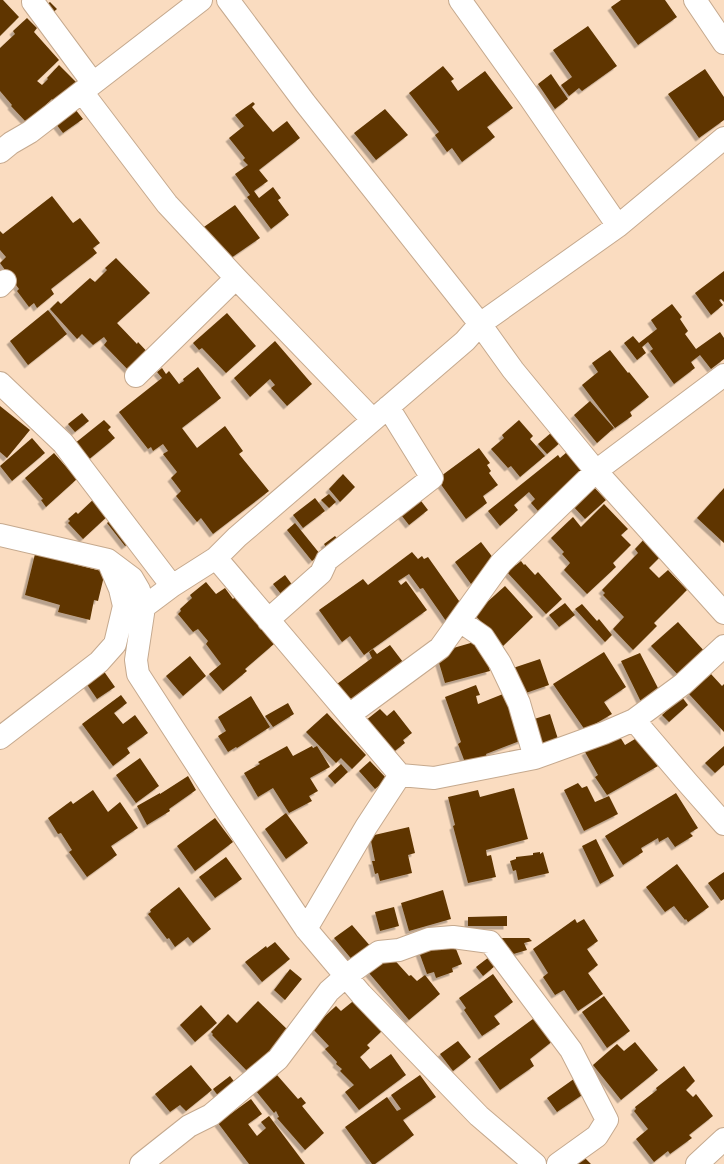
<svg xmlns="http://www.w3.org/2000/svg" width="724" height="1164" viewBox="0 0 724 1164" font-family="'Fira Sans Condensed',sans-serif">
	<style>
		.building { fill: #5e3601; filter: url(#shadow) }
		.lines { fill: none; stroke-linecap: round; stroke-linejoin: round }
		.street-casing { stroke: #c5a98e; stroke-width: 24 }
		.street { stroke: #fff; stroke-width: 22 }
	</style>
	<defs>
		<filter id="shadow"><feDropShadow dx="-3.5" dy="3.5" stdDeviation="0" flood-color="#0004"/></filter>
	</defs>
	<rect width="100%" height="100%" fill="#fadcc0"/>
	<path class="building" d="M0,0H3L19,17L0,36Z
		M621,0H665L677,17L638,45L611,7Z
		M50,2L57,9L50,15L43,7Z
		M27,18L37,28L34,32L59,60L37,81L42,85L48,79L47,78L59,65L76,82L54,102L52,99L27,123L11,106L12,105L0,91V48L15,34L13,31Z
		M588,26L617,66L582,91L579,88L569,96L561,85L572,77L553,50Z
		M443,66L454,79L451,81L458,91L485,71L513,108L487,127L495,137L462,162L452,148L447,152L435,135L439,132L409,93Z
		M705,69L724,97V120L699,138L668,94Z
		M551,74L568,99L555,109L538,84Z
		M253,102L255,104L252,107L273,132L287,121L300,138L259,170L268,181L254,191L259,198L273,187L281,198L278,200L289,215L271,229L247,197L250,195L235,174L248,165L243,160L245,158L229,138L244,126L235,115Z
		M75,109L83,119L63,133L56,124Z
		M385,109L408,135L376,160L354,133Z
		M52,196L73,223L80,218L100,243L93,248L97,253L51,289L54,294L37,308L34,303L29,307L17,291L19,289L0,263L6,257L0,250V231L3,234Z
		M235,205L260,238L231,258L201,229Z
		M116,258L150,293L117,323L137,344L138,342L152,357L133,375L104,345L107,341L104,337L93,345L82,334L77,339L50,309L58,301L61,304L90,278L95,282L107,270L105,268Z
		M724,271V302L721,299L719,300L723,305L711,315L695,293Z
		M672,304L682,317L680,319L688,331L685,334L696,349L720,332L724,338V359L711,369L700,355L691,362L695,368L674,384L650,351L653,349L648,342L642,347L646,353L637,360L624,343L633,336L639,343L657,329L651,320Z
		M48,310L67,334L28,365L10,341Z
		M227,313L256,346L226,373L202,348L199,350L193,343Z
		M275,341L312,384L287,406L271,388L275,385L270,379L250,397L234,378Z
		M610,350L628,373L629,372L649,397L630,412L632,416L615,428L582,385L598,372L592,363Z
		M198,367L221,398L182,428L197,448L225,426L243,451L239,454L269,491L213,534L201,518L197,522L176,496L181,491L171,478L177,472L163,454L168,451L163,444L153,451L151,447L148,449L119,412L162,378L157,372L162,368L166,374L169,371L179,384L184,381L183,379Z
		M590,401L614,428L597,443L574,415Z
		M0,406L30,430L7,458L0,452Z
		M82,413L89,421L75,432L68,424Z
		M104,420L111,427L108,430L115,438L87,461L74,444Z
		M519,420L533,436L530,439L545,456L520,477L511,466L508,468L491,449L504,438L502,435Z
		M552,432L561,442L547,454L538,444Z
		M32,438L45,453L12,481L0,466Z
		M479,448L490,463L487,465L491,471L489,473L498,485L483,496L487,503L466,519L437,479Z
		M567,452L584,472L538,511L531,503L535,499L529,492L514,505L518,510L500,526L488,511L558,455L560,458Z
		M54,453L77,479L46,507L41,500L43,499L25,478Z
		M343,474L355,487L340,502L329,489Z
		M592,485L606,500L585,519L572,505Z
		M724,488V543L697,518Z
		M329,494L336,502L329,508L321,500Z
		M96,497L111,513L83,539L68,523L70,521L68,519L76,512L78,514Z
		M418,497L428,510L409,525L398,511Z
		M315,498L325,511L303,528L293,515Z
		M604,504L628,529L621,535L631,545L613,563L616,567L587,594L564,570L570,563L562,554L564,552L551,538L573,517L581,527Z
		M114,517L132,541L125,546L107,523Z
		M295,523L320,554L312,561L287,530Z
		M649,534L666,551L649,568L659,578L668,570L687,590L654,623L657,626L633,650L613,629L624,617L603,595L605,593L602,590L638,553L635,549Z
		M335,536L340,542L328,550L324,544Z
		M481,542L497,563L471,584L455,562Z
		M412,552L418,559L422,556L424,559L428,557L464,608L446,621L423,588L420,589L409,574L398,581L401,585L406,581L427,610L364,655L350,636L342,642L319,610L363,579L368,585Z
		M35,554L105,572L98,601L94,600L90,620L58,612L60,605L25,595Z
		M521,561L524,565L525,564L535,575L538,572L562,599L546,614L506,571L514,563L516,565Z
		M285,575L296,590L285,599L273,584Z
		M206,582L216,594L225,588L233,599L235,597L274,644L245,669L247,671L223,691L209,674L221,664L206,644L208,641L198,629L193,632L178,614L181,611L180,609L192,598L190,595Z
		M505,586L533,617L503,646L474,614Z
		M565,603L575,615L559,627L549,615Z
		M582,604L597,621L599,619L612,635L605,642L575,609Z
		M678,622L706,653L680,677L651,646Z
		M481,640L490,671L445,683L437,656L443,651Z
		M390,645L406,666L353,706L337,684L372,658L369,652L373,649L377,654Z
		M604,652L626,687L604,702L612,714L585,730L553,684Z
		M640,653L659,690L642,704L621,661Z
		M190,656L206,676L183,696L166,676Z
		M540,659L549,685L520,695L510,669Z
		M103,670L115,687L97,699L86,683Z
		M711,674L722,686L724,684V732L689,694Z
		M476,685L480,695L476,696L478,704L508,692L525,739L486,754L487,757L466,765L458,744L461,742L445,697Z
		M121,695L127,703L114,713L123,724L135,715L148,733L127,748L130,753L113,766L82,724Z
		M251,696L270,727L237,748L236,747L228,752L218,736L226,731L218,717Z
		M682,697L688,705L669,722L662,715Z
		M288,703L294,714L273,727L265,716Z
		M380,709L387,716L394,710L412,733L403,740L405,743L391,754L365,721Z
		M327,713L366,755L352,769L341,758L336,763L306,732Z
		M550,714L558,739L536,746L528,721Z
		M617,732L625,745L640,736L658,766L607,795L595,777L598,775L585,752Z
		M287,746L293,756L312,746L313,748L317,746L330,767L310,778L318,791L309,796L312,801L289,813L273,788L258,797L244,773L260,764L258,762Z
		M724,746V765L715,773L705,763Z
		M140,758L159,786L136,803L116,775Z
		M370,761L387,779L375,789L359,771Z
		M341,764L348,772L335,784L328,776Z
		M188,776L196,790L169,809L170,811L147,825L137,806L160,793V794Z
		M578,783L582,788L587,786L595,802L609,796L618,814L584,831L564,790Z
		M514,788L528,839L486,850L487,856L491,855L496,877L468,883L453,826L455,825L448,797L478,790L480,797Z
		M93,790L108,812L120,802L138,828L111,846L117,855L87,877L69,852L72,850L61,833L58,834L48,818L71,801L73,804Z
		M676,793L698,828L690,833L693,836L675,847L668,837L659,842L658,838L641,848L643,852L623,865L605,836Z
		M286,813L308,843L286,859L265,829Z
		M215,818L233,842L195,871L177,846Z
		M409,827L415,853L408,855L412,873L380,881L378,873L375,874L372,861H375L370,836Z
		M596,839L614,876L600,884L582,846Z
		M540,852V854L543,852L549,873L518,880L516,870L513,871L510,861L516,859V857L533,855V853Z
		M226,857L242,879L215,898L199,877Z
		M677,864L709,907L688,922L686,919L685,920L674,906L665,912L646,887Z
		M724,872V899L721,901L708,883Z
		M179,887L211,929L193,943L188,937L175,947L169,938L167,939L148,914L151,912L150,910Z
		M443,890L451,919L409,931L401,903Z
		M394,907L399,926L380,931L375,912Z
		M507,916V926H468V917Z
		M575,919L577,923L584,919L598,941L587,949L598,965L588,973L603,994L578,1011L564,990L555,995L543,977L548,973L533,949Z
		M352,925L372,948L354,962L334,938Z
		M497,938H529L532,941L524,943L527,950L510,955Z
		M452,939L462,964L452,968L453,972L436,978L434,972L427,974L419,952Z
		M275,942L290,959L262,982L245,962L266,946L267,948Z
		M390,955L409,976L411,975L417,981L425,975L440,994L409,1020L369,973Z
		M489,957L495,966L483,976L476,967Z
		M290,969L302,979L285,1000L274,990Z
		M493,974L513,1002L494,1016L500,1024L482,1036L464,1010L466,1008L459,998Z
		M604,996L630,1031L607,1048L582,1012Z
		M357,998L384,1029L367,1045L370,1048L360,1057L370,1069L391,1054L406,1075L359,1110L345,1092L354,1085L340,1071L342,1069L336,1064L337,1062L325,1049L329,1046L312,1028L336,1006L341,1011Z
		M258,1001L289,1031L249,1073L212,1035L213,1034L211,1032L228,1014L237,1023Z
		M201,1005L217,1023L195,1042L180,1025Z
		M537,1016L554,1040L530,1059L534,1066L500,1090L478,1059Z
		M458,1041L471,1057L453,1071L440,1054Z
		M635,1042L658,1070L621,1100L593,1065L617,1044L624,1051Z
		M191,1065L212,1090L186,1111L180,1105L170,1112L155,1094Z
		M684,1066L695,1081L686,1090L693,1097L696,1094L713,1116L689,1135L692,1138L670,1154L668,1151L654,1162L636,1139L648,1129L634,1111L636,1109L635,1107L657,1090L656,1088Z
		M277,1075L298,1099L301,1097L306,1103L302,1106L324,1133L305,1150L277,1118L279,1117L276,1111L274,1113L256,1091Z
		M420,1075L436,1097L403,1120L414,1135L375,1164H372L345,1127L387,1097L397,1111L401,1109L391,1095Z
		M230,1076L236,1084L219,1097L213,1089Z
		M578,1076L588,1091L557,1112L547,1098Z
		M251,1099L262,1114L248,1124L257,1136L266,1128L261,1122L269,1116L305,1164H249L218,1123Z
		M580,1153L591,1164H568Z"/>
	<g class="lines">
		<defs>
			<path id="street" d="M228,0L305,103L480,324L513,370L596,471L724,613
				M460,0L530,98L618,226
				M695,0L724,43
				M33,2L93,83
				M82,92L167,204L236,278L373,420
				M0,152L11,143L30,132L201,0
				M0,286L5,281
				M136,376L236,278
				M0,383L63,443L172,586
				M0,535L108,560L132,578L139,590L144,607L136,660L138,674L221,802L306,929L361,994L479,1116L535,1164
				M216,558L400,775L434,778L535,758L604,733L634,720L687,782L724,824
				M144,607L172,586L216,558L237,537L465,341L480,324L618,226L724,138
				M268,620L321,573L327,560L432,478L388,407
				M460,621L483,637L500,663L519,703L535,758
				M349,715L440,648L501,563L596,471L724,375
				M634,720L683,684L724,646
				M0,738L99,662L115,644L124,606L120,589L108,561
				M306,929L366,827L400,775
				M141,1164L189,1126L211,1115L278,1059L329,991L346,976L379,952L399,950L429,939L453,937L490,942L571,1050L607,1120L597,1136L558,1164
				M697,1164L724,1139"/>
		</defs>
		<use href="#street" class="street-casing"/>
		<use href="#street" class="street"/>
	</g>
</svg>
